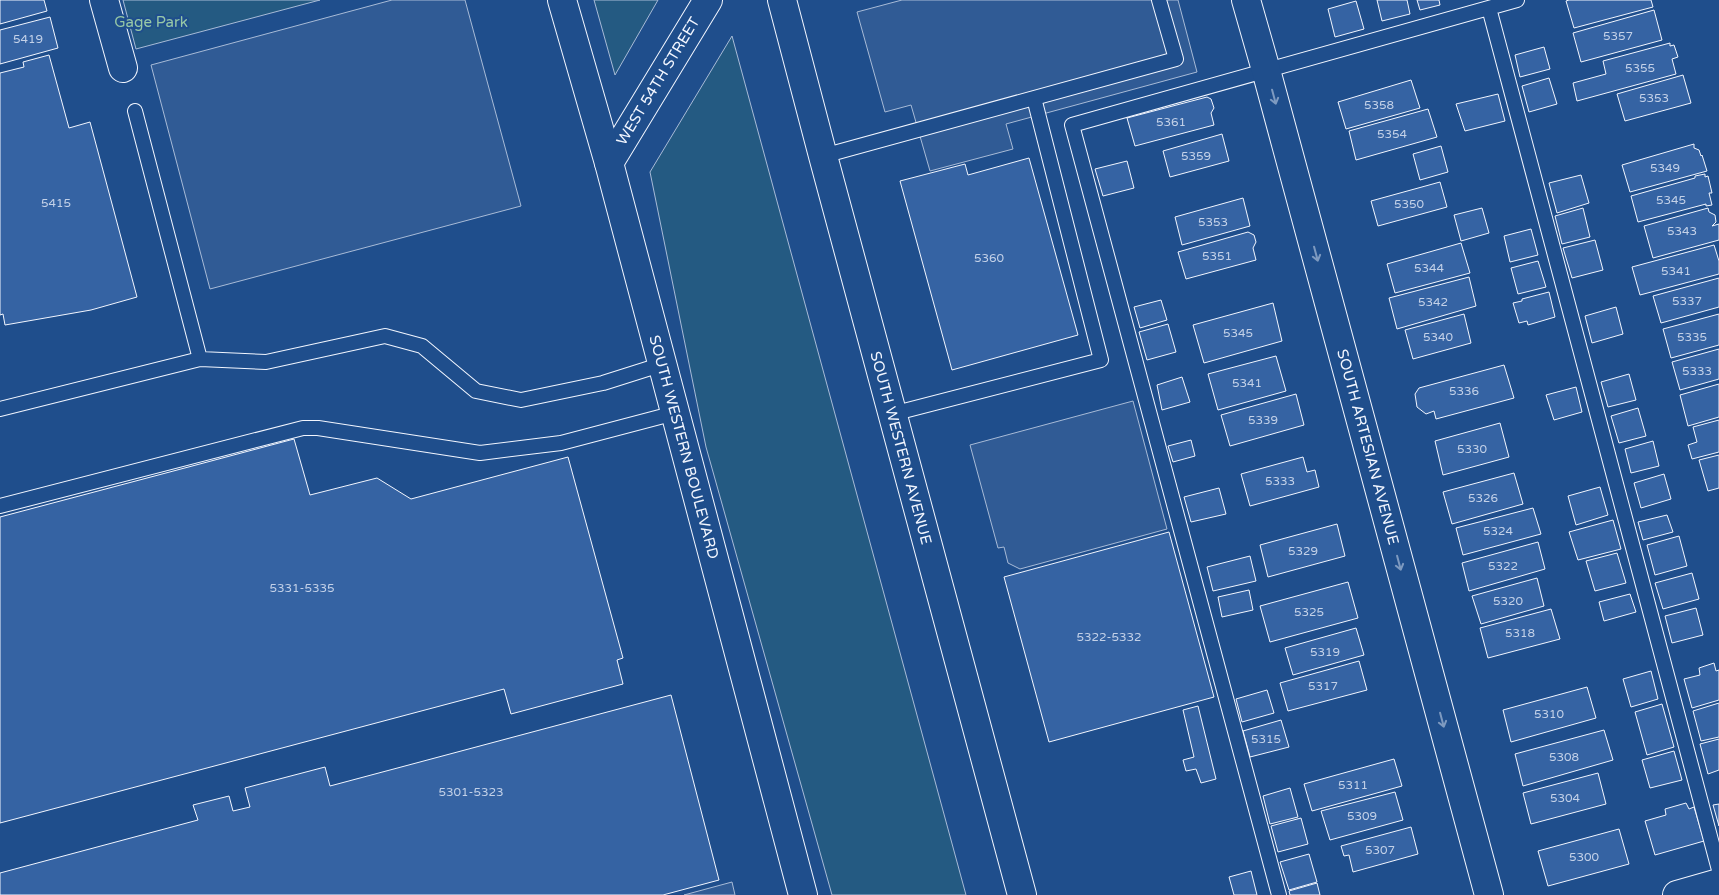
<svg xmlns="http://www.w3.org/2000/svg" width="1719" height="895" viewBox="0 0 1719 895" font-family="'Varela Round',sans-serif">
	<style>
		.green { fill: #245a82; stroke: #a8bbd7 }
		.parking { fill: #305b95; stroke: #a8bbd7 }
		.building { fill: #3563a3; stroke: #f2f6ff }
		.lines { fill: none; stroke-linecap: round; stroke-linejoin: round }
		.service-casing { stroke: #f2f6ff; stroke-width: 16 }
		.minor-casing { stroke: #f2f6ff; stroke-width: 30 }
		.tertiary-casing { stroke: #f2f6ff; stroke-width: 30 }
		.secondary-casing { stroke: #f2f6ff; stroke-width: 30 }
		.service { stroke: #1f4e8c; stroke-width: 14 }
		.minor { stroke: #1f4e8c; stroke-width: 28 }
		.tertiary { stroke: #1f4e8c; stroke-width: 28 }
		.secondary { stroke: #1f4e8c; stroke-width: 28 }
		.oneway { stroke: #7e9ac0 }
		.labels { text-anchor: middle; stroke-width: 4; stroke-linejoin: round; paint-order: stroke }
		.number-label { font-size: 12px; fill: #c3d1e8 }
		.park-label { font-size: 15px; fill: #97c8a6; stroke: #1f4e8c }
		.street-label { font-size: 15px; fill: #f2f6ff; stroke: #1f4e8c }
	</style>
	<rect width="100%" height="100%" fill="#1f4e8c"/>
	<path class="green" d="M123,0H320L136,49Z
		M594,0H658L615,75Z
		M732,36L966,895H832L706,447L650,172Z"/>
	<path class="parking" d="M392,0H465L521,206L210,289L151,65Z
		M902,0H1178L1197,72L1006,124L1013,149L930,171L911,105L885,112L857,12Z
		M1133,401L1167,529L1020,569L1008,563L1004,547L998,548L970,445Z
		M732,882L735,895H684Z"/>
	<path class="building" d="M0,0H44L47,11L0,24Z
		M1377,0H1407L1410,14L1382,21Z
		M1417,0H1439L1440,5L1420,10Z
		M1569,0H1651L1653,7L1574,28L1566,1Z
		M1356,1L1364,29L1335,37L1328,9Z
		M1654,10L1662,40L1581,62L1573,33Z
		M50,17L58,48L0,64V30Z
		M1670,43V46L1674,45L1678,57L1672,59L1676,74L1577,101L1573,83L1606,74L1603,61Z
		M1544,47L1550,69L1520,77L1515,55Z
		M49,55L69,128L90,122L137,297L91,310L5,325L3,314L0,315V73L24,67L23,62Z
		M1683,75L1691,103L1625,121L1617,94Z
		M1549,78L1557,104L1529,112L1522,86Z
		M1411,80L1420,108L1346,129L1338,102Z
		M1498,94L1505,121L1465,131L1456,104Z
		M1207,97L1211,99L1214,108L1211,113L1214,125L1135,146L1127,118Z
		M1428,109L1437,137L1356,160L1349,131Z
		M1222,134L1229,161L1170,177L1163,151Z
		M1694,144V148L1699,150L1701,156L1702,155L1707,171L1630,192L1622,165Z
		M1441,146L1448,172L1420,180L1413,154Z
		M1029,158L1078,335L952,370L900,181L965,164L968,175Z
		M1127,161L1134,188L1103,196L1095,169Z
		M1705,174V177L1708,176L1712,193H1709L1712,205L1706,206V204L1638,222L1631,196L1695,178V176Z
		M1581,175L1589,203L1557,213L1549,183Z
		M1440,182L1447,207L1378,226L1371,201Z
		M1243,198L1250,226L1182,245L1175,217Z
		M1482,208L1489,233L1461,241L1454,215Z
		M1583,208L1590,237L1562,244L1555,216Z
		M1708,208L1709,212L1715,215L1716,222L1712,226L1719,224V240L1653,258L1644,226Z
		M1531,229L1538,255L1510,262L1504,236Z
		M1248,232L1254,235L1256,242L1253,248L1256,260L1186,279L1178,252Z
		M1595,240L1603,270L1572,278L1563,248Z
		M1461,243L1470,273L1395,293L1387,264Z
		M1714,245L1719,261V274L1640,295L1632,267Z
		M1538,261L1546,287L1518,294L1511,268Z
		M1469,277L1476,306L1397,329L1389,298Z
		M1719,278V307L1661,323L1653,296Z
		M1549,292L1555,317L1528,325L1527,321L1519,323L1513,303L1522,301V299Z
		M1161,300L1167,320L1140,328L1134,307Z
		M1273,303L1282,341L1204,363L1193,325Z
		M1616,307L1623,334L1592,343L1585,316Z
		M1464,314L1471,343L1413,359L1405,330Z
		M1719,314V345L1671,358L1663,329Z
		M1168,324L1176,352L1147,360L1139,332Z
		M1719,349V379L1680,390L1672,362Z
		M1276,356L1286,391L1218,410L1208,374Z
		M1504,365L1514,398L1436,419L1434,411L1426,414L1417,407L1415,394L1419,388Z
		M1629,374L1636,400L1608,407L1601,382Z
		M1182,377L1190,402L1162,410L1157,385Z
		M1719,384V417L1688,426L1680,395Z
		M1576,387L1582,412L1554,420L1546,395Z
		M1296,394L1304,425L1230,446L1221,415Z
		M1638,408L1646,436L1619,443L1611,416Z
		M1719,420V452L1692,459L1688,445L1697,442L1693,427Z
		M1500,423L1509,457L1443,475L1435,441Z
		M294,439L310,495L377,478L411,499L568,457L623,658L617,660L623,684L511,714L504,689L0,823V517Z
		M1191,440L1195,456L1173,462L1168,446Z
		M1653,441L1659,466L1631,473L1625,449Z
		M1719,455V488L1708,491L1699,460Z
		M1303,457L1307,472L1315,470L1319,487L1250,506L1241,474Z
		M1514,473L1523,504L1452,524L1443,492Z
		M1664,474L1671,499L1641,508L1634,483Z
		M1600,487L1608,515L1576,525L1568,496Z
		M1219,488L1226,514L1191,522L1184,497Z
		M1533,508L1541,534L1463,555L1456,528Z
		M1667,515L1673,532L1643,540L1638,522Z
		M1613,520L1621,549L1578,560L1569,532Z
		M1337,524L1345,556L1268,577L1260,545Z
		M1169,532L1214,697L1049,742L1004,577Z
		M1679,536L1687,566L1655,575L1647,545Z
		M1538,542L1545,569L1469,591L1462,563Z
		M1617,553L1626,583L1595,591L1586,561Z
		M1250,556L1256,581L1213,591L1207,567Z
		M1692,573L1699,599L1663,609L1655,583Z
		M1537,578L1544,606L1481,624L1472,596Z
		M1348,582L1358,618L1270,642L1260,606Z
		M1249,590L1253,610L1222,617L1218,597Z
		M1630,594L1636,612L1604,621L1599,602Z
		M1696,608L1703,635L1672,643L1665,616Z
		M1551,609L1560,639L1488,658L1480,628Z
		M1356,628L1364,655L1293,675L1285,648Z
		M1359,661L1367,690L1288,711L1280,683Z
		M1714,663L1716,671L1719,670V700L1692,708L1684,679L1700,675L1699,668Z
		M1651,671L1658,699L1631,707L1623,679Z
		M1587,687L1596,718L1511,742L1503,710Z
		M1267,690L1274,713L1242,722L1236,699Z
		M671,695L719,880L663,895H0V873L198,820L193,805L229,796L233,811L250,807L245,788L325,767L330,786Z
		M1719,703V737L1701,741L1693,711Z
		M1662,704L1674,747L1647,755L1635,712Z
		M1198,706L1216,779L1201,783L1196,769L1186,771L1183,760L1194,757L1183,710Z
		M1281,720L1289,747L1250,757L1243,731Z
		M1604,730L1613,760L1523,786L1515,754Z
		M1719,739V770L1708,774L1700,744Z
		M1674,751L1682,780L1650,788L1642,760Z
		M1394,759L1402,786L1312,811L1304,784Z
		M1598,773L1606,804L1531,824L1523,793Z
		M1290,788L1298,817L1270,824L1263,796Z
		M1395,792L1403,820L1330,840L1321,811Z
		M1686,803L1689,809L1694,807L1704,841L1655,855L1645,821L1666,815L1665,809Z
		M1719,804V826L1713,805Z
		M1301,818L1308,844L1278,852L1271,826Z
		M1411,827L1418,854L1353,872L1349,855L1344,856L1341,846Z
		M1619,829L1629,864L1548,886L1538,851Z
		M1309,854L1317,882L1289,890L1280,862Z
		M1251,871L1257,895H1234L1229,877Z
		M1317,883L1320,895H1290L1289,891Z"/>
	<g class="lines">
		<defs>
			<path id="service" d="M1489,8L1719,870
				M135,111L200,359
				M823,156L1176,59L1159,0
				M0,409L200,359L266,362L385,336L422,346L476,391L521,400L603,383L663,364
				M892,414L1101,360L1034,98
				M0,506L303,428H318L480,453L561,443L675,413
				M1279,895L1072,125L1517,0"/>
			<path id="minor" d="M104,0L123,68
				M1246,0L1266,70L1489,895
				M609,163L708,0
				M1677,895L1719,883"/>
			<path id="tertiary" d="M562,0L609,163L803,895"/>
			<path id="secondary" d="M782,0L823,156L1022,895"/>
		</defs>
		<use href="#service" class="service-casing"/>
		<use href="#minor" class="minor-casing"/>
		<use href="#tertiary" class="tertiary-casing"/>
		<use href="#secondary" class="secondary-casing"/>
		<use href="#service" class="service"/>
		<use href="#minor" class="minor"/>
		<use href="#tertiary" class="tertiary"/>
		<use href="#secondary" class="secondary"/>
	</g>
	<defs><path id="oneway-shaft" d="M-6 0H5M1.5-3L5.5 0L1.5 3" fill="none" stroke-width="1.6" stroke-linecap="round" stroke-linejoin="round" transform="scale(1.25)"/></defs>
	<g class="oneway">
		<use href="#oneway-shaft" transform="translate(1274 97) rotate(75)"/>
		<use href="#oneway-shaft" transform="translate(1316 254) rotate(75)"/>
		<use href="#oneway-shaft" transform="translate(1399 563) rotate(75)"/>
		<use href="#oneway-shaft" transform="translate(1442 720) rotate(75)"/>
	</g>
	<g class="labels">
		<g class="number-label">
			<text x="1618" y="40">5357</text>
			<text x="28" y="43">5419</text>
			<text x="1640" y="72">5355</text>
			<text x="1654" y="102">5353</text>
			<text x="1379" y="109">5358</text>
			<text x="1171" y="126">5361</text>
			<text x="1392" y="138">5354</text>
			<text x="1196" y="160">5359</text>
			<text x="1665" y="172">5349</text>
			<text x="1671" y="204">5345</text>
			<text x="56" y="207">5415</text>
			<text x="1409" y="208">5350</text>
			<text x="1213" y="226">5353</text>
			<text x="1682" y="235">5343</text>
			<text x="1217" y="260">5351</text>
			<text x="989" y="262">5360</text>
			<text x="1429" y="272">5344</text>
			<text x="1676" y="275">5341</text>
			<text x="1687" y="305">5337</text>
			<text x="1433" y="306">5342</text>
			<text x="1238" y="337">5345</text>
			<text x="1438" y="341">5340</text>
			<text x="1692" y="341">5335</text>
			<text x="1697" y="375">5333</text>
			<text x="1247" y="387">5341</text>
			<text x="1464" y="395">5336</text>
			<text x="1263" y="424">5339</text>
			<text x="1472" y="453">5330</text>
			<text x="1280" y="485">5333</text>
			<text x="1483" y="502">5326</text>
			<text x="1498" y="535">5324</text>
			<text x="1303" y="555">5329</text>
			<text x="1503" y="570">5322</text>
			<text x="302" y="592">5331-5335</text>
			<text x="1508" y="605">5320</text>
			<text x="1309" y="616">5325</text>
			<text x="1520" y="637">5318</text>
			<text x="1109" y="641">5322-5332</text>
			<text x="1325" y="656">5319</text>
			<text x="1323" y="690">5317</text>
			<text x="1549" y="718">5310</text>
			<text x="1266" y="743">5315</text>
			<text x="1564" y="761">5308</text>
			<text x="1353" y="789">5311</text>
			<text x="471" y="796">5301-5323</text>
			<text x="1565" y="802">5304</text>
			<text x="1362" y="820">5309</text>
			<text x="1380" y="854">5307</text>
			<text x="1584" y="861">5300</text>
		</g>
		<g class="park-label">
			<text x="151" y="27">Gage Park</text>
		</g>
		<g class="street-label">
			<text transform="translate(658 81) rotate(-59)" y="5">WEST 54TH STREET</text>
			<text transform="translate(684 447) rotate(75)" y="5">SOUTH WESTERN BOULEVARD</text>
			<text transform="translate(1368 447) rotate(75)" y="5">SOUTH ARTESIAN AVENUE</text>
			<text transform="translate(901 448) rotate(75)" y="5">SOUTH WESTERN AVENUE</text>
		</g>
	</g>
</svg>
